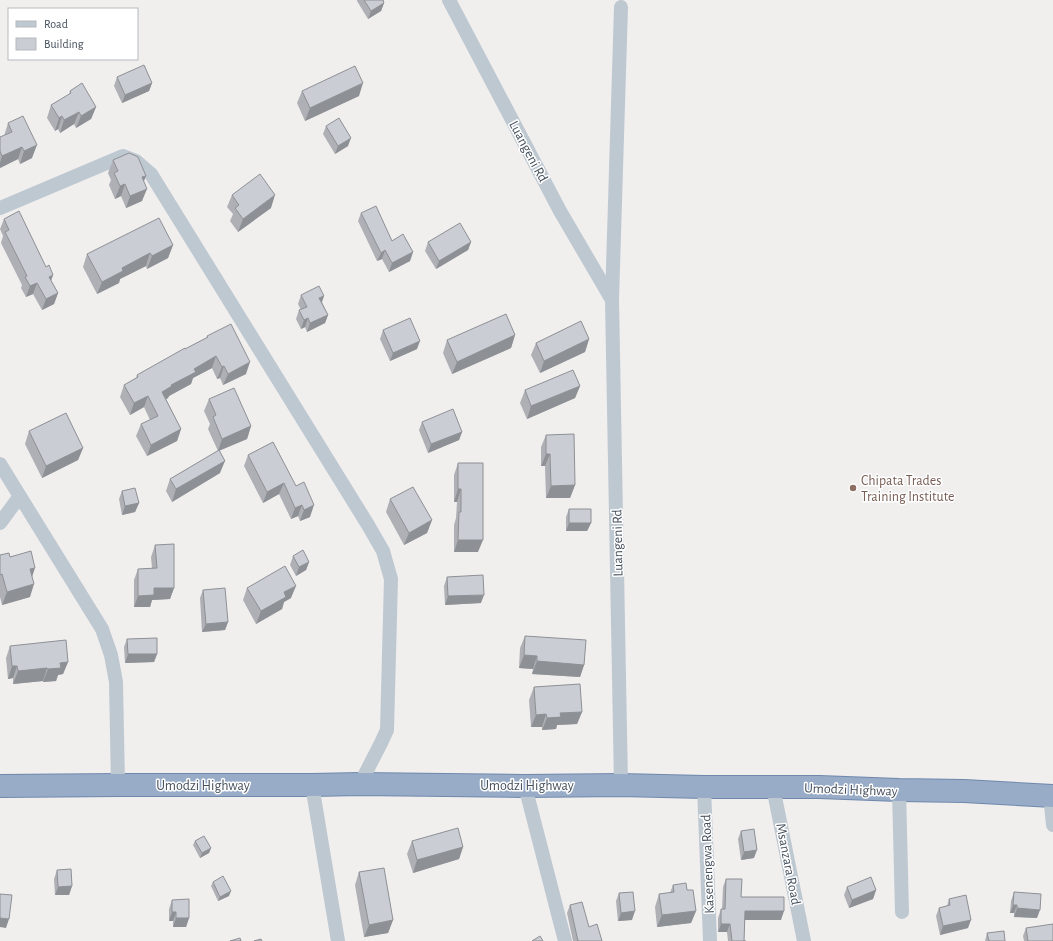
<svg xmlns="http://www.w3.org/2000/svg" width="1053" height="941" viewBox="0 0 1053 941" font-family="'Alegreya Sans',sans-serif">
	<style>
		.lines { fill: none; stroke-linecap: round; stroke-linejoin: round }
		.trunk-casing { stroke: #6f88ab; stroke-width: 24 }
		.minor { stroke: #bec8d1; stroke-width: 14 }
		.trunk { stroke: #98acc8; stroke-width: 22 }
		.wall { fill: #aeb0b5 }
		.shaded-wall { fill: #8d9094 }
		.building { fill: #cacdd3; stroke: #8d9094 }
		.education-dot { fill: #8d6e63; stroke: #fff; stroke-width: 1.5 }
		.labels { text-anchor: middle; stroke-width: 3; stroke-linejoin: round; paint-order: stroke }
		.street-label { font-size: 14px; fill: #45505d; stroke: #fff }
		.education-label { font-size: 14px; fill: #785e54; stroke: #fff; text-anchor: start }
	</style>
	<rect width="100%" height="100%" fill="#f1eeee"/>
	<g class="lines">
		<defs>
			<path id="trunk" d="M0,786L118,785H312L360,784L525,786L621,785L704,787H819L899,790L964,791L1053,796"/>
		</defs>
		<use href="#trunk" class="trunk-casing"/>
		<path class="minor" d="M449,0L560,211L612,300
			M621,7L612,300L621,785
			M0,208L123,156L136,161L151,174L368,525L383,551L391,579L387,730L381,743L360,784
			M0,464L102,629L111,655L116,682L118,785
			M0,523L20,496
			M312,785L338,941
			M525,786L565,941
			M704,787L710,941
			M773,787L804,941
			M899,790L902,912
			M1050,795L1053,825"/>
		<use href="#trunk" class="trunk"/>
	</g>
	<path class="wall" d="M357,0H383L384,3L381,11L368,19L357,1Z
		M117,77L152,83L149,91L122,103L114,86Z
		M70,91L96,107L91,119L76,128L74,124L60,133L58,129L55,131L47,118L51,105L69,95Z
		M302,91L359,96L305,121L297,103Z
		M8,123L32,158L20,164L18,159L0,168V137L4,136Z
		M326,126L348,146L335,154L323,134Z
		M113,160L146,176L144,181L142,201L126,208L121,196L115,199L109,185L111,180L108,173Z
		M232,195L271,208L238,232L230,221L233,214L227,207Z
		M361,213L392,241L413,252L410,261L389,272L382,259L377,261L358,221Z
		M4,219L53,275L51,281L58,293L54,304L42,310L33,294L26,297L21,288L22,285L1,243L3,236L0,229Z
		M428,242H471L468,250L436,269L425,251Z
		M173,245L168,258L147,269L146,266L120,279L119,283L97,294L83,267L87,254Z
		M301,295L324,296L322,302L328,315L325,323L307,332L305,327L301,329L296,319L299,310H301L298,304Z
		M383,330L417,349L390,361L380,339Z
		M515,335L511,348L452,374L443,353L447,340Z
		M207,336L246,374L223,385L220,378L217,379L212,368L193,378L191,384L169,396L168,398L166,399L181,429L177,441L147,456L136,436L141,424L150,420L144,407L130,415L120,397L124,385L136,378L137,375L206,338Z
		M589,339L585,352L540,373L531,355L536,343Z
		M580,386L575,398L527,419L520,403L525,390Z
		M209,399L251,426L247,439L219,451L220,473L172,502L166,491L170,479L218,451L208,429L210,424L204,411Z
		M422,422L462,432L459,440L428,453L419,430Z
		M29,431L83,448L78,460L42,478L25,444Z
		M546,435L575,485L570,498H546L545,466H541V447Z
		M273,442L310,517L300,521L298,516L291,519L279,494L263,503L244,466L248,455Z
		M458,463L478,552H454V525L456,518L457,502H454V475Z
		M122,491L139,503L135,512L122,515L119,499Z
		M390,499L432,520L427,533L404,545L386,512Z
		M569,509L591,523L587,531H566V517Z
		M155,545L174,588L170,599L152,600L150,607H134V580L138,569L152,568L151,557Z
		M0,555L10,557L32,577L30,597L2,605L0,597Z
		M293,556L309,562L306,570L296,576L290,565Z
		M447,577L481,603L445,605L444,586Z
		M247,588L291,598L284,602L282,609L256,624L243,600Z
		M203,590L228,622L225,630L202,632L200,598Z
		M525,636L584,665L580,677L532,674L533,669L519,668L520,648Z
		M127,639L157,654L154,662L125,663L124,647Z
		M10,646L68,662L63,674L58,675L56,681L43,682V681L13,684V678L8,679L6,658Z
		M534,687L582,712L577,724L557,725L556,729L542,730V727H531L529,700Z
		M741,831L754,858L741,860L738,839Z
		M195,841L211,848L209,853L200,858L193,845Z
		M412,841L463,847L459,859L413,873L407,854Z
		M57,870L72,886L69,895H55L54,879Z
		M359,872L393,920L388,933L364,937L355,885Z
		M726,879L741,897L781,920H745L744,941H746H728L727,932H718V918L721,909H722L723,887Z
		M213,882L229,896L218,901L211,886Z
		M673,885L687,890L696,911L691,923L657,927L655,907L659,894L670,893Z
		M847,887L876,890L873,899L849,908L844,895Z
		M1014,892L1037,918L1014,917V913H1010L1011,901Z
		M619,893L632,920L618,921L616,901Z
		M949,899L968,928L940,935L936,916L939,908L947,906Z
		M172,900L189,918L186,927H173V921H169V909Z
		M570,905L602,941H573L567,913Z
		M1026,928L1053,941H1024L1023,936Z
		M987,933L1005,941H985Z"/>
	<path class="shaded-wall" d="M384,3L381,11L368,19L371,11Z
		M152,83L149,91L122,103L125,95Z
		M363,83L359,96L305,121L310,108Z
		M96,107L91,119L76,128L81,116Z
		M79,112L74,124L60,133L64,120Z
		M62,116L58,129L55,131L59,118Z
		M351,138L348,146L335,154L338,146Z
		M37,145L32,158L20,164L24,151Z
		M22,147L18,159L0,168V163L2,156Z
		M146,176L141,188L142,177Z
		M125,184L121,196L115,199L120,186Z
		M147,189L142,201L126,208L130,196Z
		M275,195L271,208L238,232L243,219Z
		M471,242L468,250L436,269L439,261Z
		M173,245L168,258L147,269L152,256Z
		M385,250L382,259L377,261L381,253Z
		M413,252L410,261L389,272L392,263Z
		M150,253L146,266L120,279L119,283L97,294L102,282L122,268Z
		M53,275L49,286V277Z
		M37,283L33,294L26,297L30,286Z
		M58,293L54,304L42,310L46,299Z
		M324,296L321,304L319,298Z
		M328,315L325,323L307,332L310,323Z
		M308,318L305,327L301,329L304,320Z
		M515,335L511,348L452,374L457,362Z
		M589,339L585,352L540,373L544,361Z
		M420,341L417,349L390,361L393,353Z
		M216,356L212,368L193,378L191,384L169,396L168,398L158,404L162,392L194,369Z
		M250,362L246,374L223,385L228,374Z
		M224,366L220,378L217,379L222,367Z
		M580,386L575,398L527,419L531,406Z
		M148,396L144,407L130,415L134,403Z
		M251,426L247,439L218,451L222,439Z
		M181,429L177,441L147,456L151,445Z
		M462,432L459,440L428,453L431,444Z
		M83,448L78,460L42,478L46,466Z
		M546,454H550L545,466H541Z
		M225,461L220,473L172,502L176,489Z
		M284,483L279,494L263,503L267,492Z
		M575,485L570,498H546L551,486Z
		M458,489H461L457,502H454Z
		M139,503L135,512L122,515L125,506Z
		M302,505L298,516L291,519L295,508Z
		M314,505L310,517L300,521L304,510Z
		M432,520L427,533L404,545L409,533Z
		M569,523H591L587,531H566Z
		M458,540H483L478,552H454Z
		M309,562L306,570L296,576L299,567Z
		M35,568L31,580L30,569Z
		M34,584L30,597L2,605L7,592Z
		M296,586L291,598L284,602L282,609L256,624L261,611L284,592Z
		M154,588H174L170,599L152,600L150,607H134L138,596Z
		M484,595L481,603L445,605L448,596Z
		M228,622L225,630L202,632L206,624Z
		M128,654H157L154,662L125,663Z
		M524,655L537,656L533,669L519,668Z
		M537,661L584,665L580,677L532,674Z
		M68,662L63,674L58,675L56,681L43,682L48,669L60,663Z
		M12,666H17L13,678L8,679Z
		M47,668L43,681L13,684L18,671Z
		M582,712L577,724L557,725L556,729L542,730L547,718L560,713Z
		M546,714L542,727H531L536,715Z
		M463,847L459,859L413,873L417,860Z
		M211,848L209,853L200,858L202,853Z
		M757,850L754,858L741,860L744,852Z
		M72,886L69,895H55L58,887Z
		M876,890L873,899L849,908L852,900Z
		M231,891L229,896L218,901L220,897Z
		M1013,905H1017L1014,913H1010Z
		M1017,908L1040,910L1037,918L1014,917Z
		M635,911L632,920L618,921L621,913Z
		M696,911L691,923L657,927L662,915Z
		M745,911H784L781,920H742Z
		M172,912H176L173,921H169Z
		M0,918L9,919L6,928L0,927Z
		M176,918H189L186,927H173Z
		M393,920L388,933L364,937L369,925Z
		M971,920L968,928L940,935L943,926Z
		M721,924H730L727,932H718Z"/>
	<path class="building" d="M364,0H383L384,3L371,11Z
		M144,65L152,83L125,95L117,77Z
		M355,66L363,83L310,108L302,91Z
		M82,83L96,107L81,116L79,112L64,120L62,116L59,118L51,105L71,93L70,91Z
		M23,116L37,145L24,151L22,147L2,156L0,151V137L12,132L8,123Z
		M339,118L351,138L338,146L326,126Z
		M129,153L136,156L138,157L146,176L142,177L147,189L130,196L125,184L120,186L114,173L118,171L113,160Z
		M260,174L275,195L243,219L235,208L239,205L232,195Z
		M376,206L392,241L403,234L413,252L392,263L385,250L381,253L361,213Z
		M19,211L46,267L49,265L53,275L49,277L58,293L46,299L37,283L30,286L25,277L27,276L5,232L9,230L4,219Z
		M159,218L173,245L152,256L150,253L122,268L123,271L102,282L87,254Z
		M460,223L471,242L439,261L428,242Z
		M319,286L324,296L319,298L328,315L310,323L308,318L304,320L299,310L307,307L301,295Z
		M506,314L515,335L457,362L447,340Z
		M410,318L420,341L393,353L383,330Z
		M581,321L589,339L544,361L536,343Z
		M231,324L250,362L228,374L224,366L222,367L216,356L194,369L196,372L171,385L172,386L162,392L181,429L151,445L141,424L158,416L148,396L134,403L124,385L138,377L137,375L185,348V349L208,337L207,336Z
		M573,370L580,386L531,406L525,390Z
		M234,388L251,426L222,439L213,417L216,415L209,399Z
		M453,409L462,432L431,444L422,422Z
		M66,413L83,448L46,466L29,431Z
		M574,434L575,485L551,486L550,454H546V435Z
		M273,442L296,486L304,482L314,505L304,510L302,505L295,508L284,483L267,492L248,455Z
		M219,450L225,461L176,489L170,479Z
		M458,463H483V540H458L459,512H461V489H458Z
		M413,487L432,520L409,533L390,499Z
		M135,488L139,503L125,506L122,491Z
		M569,509H591V523H569Z
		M174,544V588H154V595L138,596V569L157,568L155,545Z
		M303,550L309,562L299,567L293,556Z
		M31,551L35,568L30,569L34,584L7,592L2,574L0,575V555L9,553L10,557Z
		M285,566L296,586L284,592L286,597L261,611L247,588Z
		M483,575L484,595L448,596L447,577Z
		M225,588L228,622L206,624L203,590Z
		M525,636L586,640L584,665L537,661V656L524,655Z
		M157,638V654H128L127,639Z
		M66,640L68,662L60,663L61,668L48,669L47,668L18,671L17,666H12L10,646Z
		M580,684L582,712L560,713L561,717L547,718L546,714L536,715L534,687Z
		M458,828L463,847L417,860L412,841Z
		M754,829L757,850L744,852L741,831Z
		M204,836L211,848L202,853L195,841Z
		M384,868L393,920L369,925L359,872Z
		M71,869L72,886L58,887L57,870Z
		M223,876L231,891L220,897L213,882Z
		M871,877L876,890L852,900L847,887Z
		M726,879H742L741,897H784V911H745L744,941H746H732L730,924H721V909H725Z
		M686,883L687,890H693L696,911L662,915L659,894L674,892L673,885Z
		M633,892L635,911L621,913L619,893Z
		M1014,892L1041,894L1040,910L1017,908V905H1013Z
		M0,894L12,895L9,919L0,918Z
		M966,895L971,920L943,926L939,908L950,905L949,899Z
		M189,899V918H176V912H172V900Z
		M582,902L589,927L597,924L602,941H578L570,905Z
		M1053,924V941H1028L1026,928Z
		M1004,931L1005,941H989L987,933Z
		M540,936L543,941H532Z
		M240,938L241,941H230Z
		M261,939L262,941H254Z"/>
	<circle class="education-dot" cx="853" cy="488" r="4"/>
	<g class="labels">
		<g class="street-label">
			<text transform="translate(529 151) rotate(62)" y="5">Luangeni Rd</text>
			<text transform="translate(617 543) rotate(-91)" y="5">Luangeni Rd</text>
			<text x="203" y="790">Umodzi Highway</text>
			<text x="527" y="790">Umodzi Highway</text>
			<text transform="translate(851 789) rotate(2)" y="5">Umodzi Highway</text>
			<text transform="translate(707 864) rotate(-92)" y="5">Kasenengwa Road</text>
			<text transform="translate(789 864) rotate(79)" y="5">Msanzara Road</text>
		</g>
		<g class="education-label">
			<text x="861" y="485">Chipata Trades<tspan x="861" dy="16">Training Institute</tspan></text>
		</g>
	</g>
	<rect x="8" y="8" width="130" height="52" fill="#ffffff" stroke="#b5b9be"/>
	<rect x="16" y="21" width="20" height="6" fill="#bec8d1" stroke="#b5b9be"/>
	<text x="44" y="28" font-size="12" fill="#45505d">Road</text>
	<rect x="16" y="38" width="20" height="12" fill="#cacdd3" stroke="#b5b9be"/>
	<text x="44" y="48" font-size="12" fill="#45505d">Building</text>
</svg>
